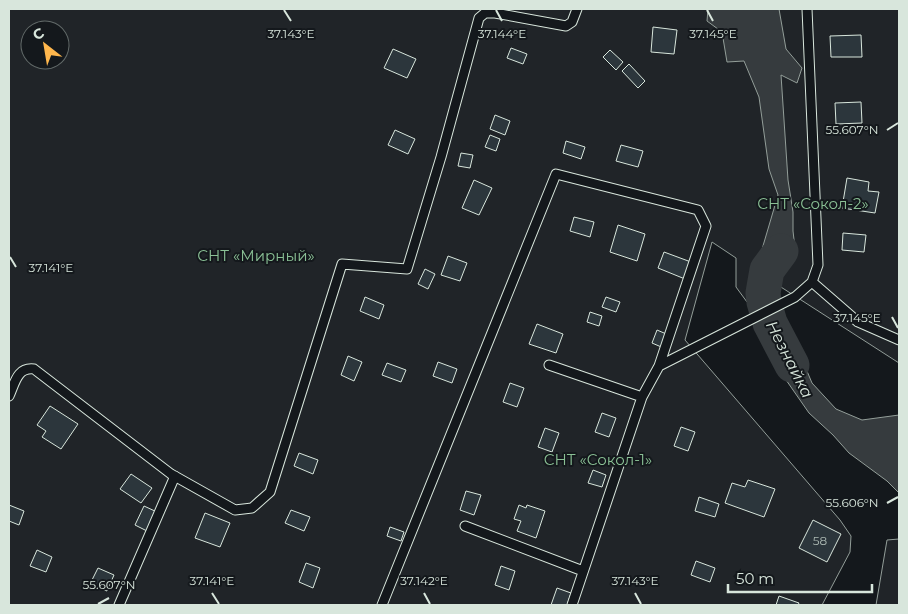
<svg xmlns="http://www.w3.org/2000/svg" width="908" height="614" viewBox="0 0 908 614" font-family="Montserrat,sans-serif">
	<style>
		.green { fill: #202428; stroke: #939e99; fill-rule: evenodd }
		.water { fill: #363b3e; stroke: #939e99 }
		.lines { fill: none; stroke-linecap: round; stroke-linejoin: round }
		.river { stroke: #363b3e; stroke-width: 35 }
		.building { fill: #2c363c; stroke: #d8e6dc }
		.lane-casing { stroke: #d8e6dc; stroke-width: 11 }
		.lane { stroke: #14181c; stroke-width: 9 }
		.ticks { fill: none; stroke: #d8e6dc; stroke-width: 2 }
		.labels { text-anchor: middle; stroke-width: 4; stroke-linejoin: round; paint-order: stroke }
		.number-label { font-size: 12px; fill: #adbab4 }
		.park-label { font-size: 15px; fill: #8ac095; stroke: #14181c }
		.water-label { font-size: 16px; font-style: italic; fill: #d8e6dc; stroke: #14181c }
		.ticks-label { font-size: 12px; text-anchor: middle; fill: #d8e6dc; stroke: #14181c; stroke-width: 4; stroke-linejoin: round; paint-order: stroke }
	</style>
	<rect width="100%" height="100%" fill="#14181c"/>
	<path class="green" d="M9,9H899V363L756,271L747,302L736,287V258L712,242L685,340L840,520L851,536L850,552L822,605H9ZM30,30H60V60H30Z
		M899,539V605H876L887,540Z"/>
	<path class="water" d="M708,9H779L786,49L802,68L797,83L781,75L788,180L793,212V231L796,257L778,265L768,293L757,291L755,273L778,195L769,169L759,97L744,61L727,62L722,32L707,21Z
		M779,318L799,352L812,383L836,409L862,420L899,415V493L887,481L849,453L833,435L809,413L768,354L762,327Z"/>
	<g class="lines">
		<path class="river" d="M781,251L767,270L763,293L764,302L770,323L792,365"/>
	</g>
	<path class="building" d="M653,27L677,30L674,54L651,52Z
		M861,35L862,57H831L830,36Z
		M511,48L527,54L523,64L507,58Z
		M393,49L416,59L407,78L384,68Z
		M610,50L623,62L616,70L603,57Z
		M629,64L645,81L638,88L622,71Z
		M861,102L862,123L836,124L835,103Z
		M495,115L510,121L505,135L490,129Z
		M395,130L415,139L408,154L388,145Z
		M490,135L500,139L496,151L485,147Z
		M566,141L585,147L581,159L563,153Z
		M621,145L643,151L638,167L616,161Z
		M461,153L473,155L470,168L458,166Z
		M847,178L869,182L868,191L879,192L875,213L842,208Z
		M474,180L492,188L479,215L462,208Z
		M574,217L594,222L590,237L570,231Z
		M618,225L645,234L637,261L610,252Z
		M843,233L866,235L864,252L842,250Z
		M664,252L691,262L685,279L658,268Z
		M448,256L467,263L460,281L441,275Z
		M425,269L435,274L428,289L418,284Z
		M365,297L384,305L379,319L360,311Z
		M606,297L620,302L616,312L602,307Z
		M590,312L602,316L599,326L587,322Z
		M537,324L563,334L556,353L529,344Z
		M657,330L671,336L666,349L652,343Z
		M348,356L362,362L354,381L341,375Z
		M438,362L457,369L452,383L433,376Z
		M387,363L406,370L401,382L382,375Z
		M510,383L524,388L517,407L503,402Z
		M50,406L78,424L61,449L42,437L46,431L37,425Z
		M602,413L616,418L609,437L595,432Z
		M681,427L695,432L688,451L674,446Z
		M545,428L559,433L552,452L538,447Z
		M299,453L318,460L313,474L294,466Z
		M593,470L606,475L602,487L588,483Z
		M131,474L152,488L141,503L120,489Z
		M748,480L775,489L764,517L725,503L732,483L745,487Z
		M466,491L481,495L474,515L460,510Z
		M699,497L719,504L715,517L695,511Z
		M9,505L24,511L19,525L9,521Z
		M519,505L526,508L527,505L545,511L536,538L517,531L521,521L514,519Z
		M144,506L157,512L147,531L135,525Z
		M291,510L310,517L304,531L285,523Z
		M205,513L230,523L220,547L195,538Z
		M813,520L841,534L827,562L799,548Z
		M390,527L404,532L401,541L387,536Z
		M37,550L52,557L46,572L30,566Z
		M696,561L715,568L710,582L691,575Z
		M306,563L320,568L313,588L299,582Z
		M501,566L515,571L509,590L495,585Z
		M98,568L114,575L107,591L90,584Z
		M557,588L571,593L567,605H551Z
		M779,596L799,603L798,605H776Z"/>
	<g class="lines">
		<defs>
			<path id="lane" d="M812,282L858,322L899,340
				M549,365L642,397
				M659,366L795,297L812,282L818,265L807,9
				M9,396C15,383 17,367 34,369L171,474L235,510L252,508L270,492L342,264L407,269L441,157L479,18L485,13H495L566,26L572,22L577,9
				M465,526L583,571
				M119,605L175,476
				M382,605L556,174L698,210L706,226L659,366L642,397L572,605"/>
		</defs>
		<use href="#lane" class="lane-casing"/>
		<use href="#lane" class="lane"/>
	</g>
	<path class="ticks" d="M284,10L291,21M496,10L502,21M707,10L713,21M887,130L898,123M10,257L16,267M892,317L898,328M887,503L898,497M212,593L219,604M424,593L430,604M635,593L641,604M98,604L109,598"/>
	<g class="labels">
		<g class="number-label">
			<text x="820" y="545">58</text>
		</g>
		<g class="park-label">
			<text x="813" y="209">СНТ «Сокол-2»</text>
			<text x="256" y="261">СНТ «Мирный»</text>
			<text x="598" y="465">СНТ «Сокол-1»</text>
		</g>
		<g class="water-label">
			<text transform="translate(790 359) rotate(63)" y="6">Незнайка</text>
		</g>
	</g>
	<g class="ticks-label">
		<text x="291" y="38">37.143°E</text>
		<text x="502" y="38">37.144°E</text>
		<text x="713" y="38">37.145°E</text>
		<text x="852" y="134">55.607°N</text>
		<text x="51" y="272">37.141°E</text>
		<text x="857" y="322">37.145°E</text>
		<text x="852" y="507">55.606°N</text>
		<text x="212" y="585">37.141°E</text>
		<text x="424" y="585">37.142°E</text>
		<text x="635" y="585">37.143°E</text>
		<text x="109" y="589">55.607°N</text>
	</g>
	<rect width="908" height="614" fill="none" stroke="#d8e6dc" stroke-width="20"/>
	<g transform="translate(45 45) rotate(329)"><circle r="24" fill="#14181c" stroke="#626a69"/>
	<path d="M0-4L9 19L0 12L-9 19Z" fill="#ffb74d"/>
	<text y="-8" font-size="14" font-weight="bold" text-anchor="middle" fill="#d8e6dc">С</text>
	</g>
	<path d="M728 584v8h144v-8" fill="none" stroke="#d8e6dc" stroke-width="2.5"/>
	<text x="736" y="584" font-size="15" fill="#d8e6dc" stroke="#14181c" stroke-width="4" paint-order="stroke">50 m</text>
</svg>
